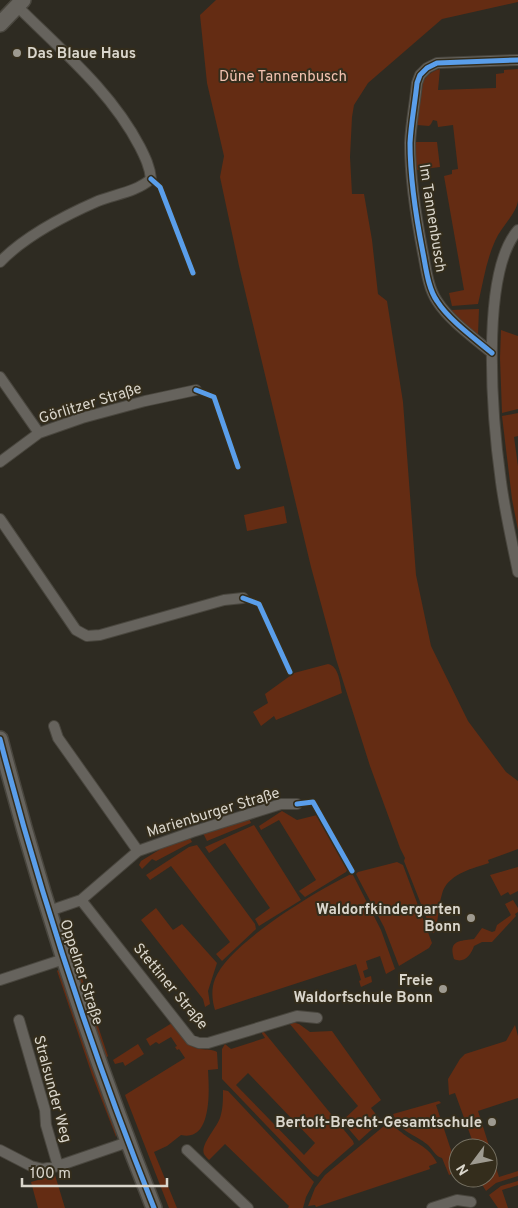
<svg xmlns="http://www.w3.org/2000/svg" width="518" height="1208" viewBox="0 0 518 1208" font-family="Overpass,sans-serif">
	<style>
		.green { fill: #642c13; fill-rule: evenodd }
		.lines { fill: none; stroke-linecap: round; stroke-linejoin: round }
		.street-casing { stroke: #49463e; stroke-width: 12 }
		.secondary-casing { stroke: #49463e; stroke-width: 18 }
		.street { stroke: #66635d; stroke-width: 10 }
		.secondary { stroke: #66635d; stroke-width: 15 }
		.cycleway-casing { stroke: #342d1c; stroke-width: 8 }
		.cycleway { stroke: #5a9eea; stroke-width: 5 }
		.poi-dot { fill: #9e9a90; stroke: #342d1c; stroke-width: 2 }
		.labels { text-anchor: middle; stroke-width: 4; stroke-linejoin: round; paint-order: stroke }
		.poi-label { font-size: 15px; font-weight: bold; fill: #dad6cc; stroke: #342d1c; text-anchor: end }
		.park-label { font-size: 15px; fill: #f2c2b0; stroke: #342d1c }
		.street-label { font-size: 15px; fill: #dad6cc; stroke: #342d1c }
	</style>
	<rect width="100%" height="100%" fill="#2e2b22"/>
	<path class="green" d="M216,0H518V2L442,19L368,83L354,105L352,117L350,157L352,194H364L372,240L378,294L387,301L403,402L416,575L431,646L468,721L506,772L518,781V849L488,860L489,863L486,864C470,869 447,875 442,894C438,907 439,921 434,933L432,932L404,861L405,858L400,848L370,766L336,659L311,567L239,266L220,177L224,156L207,83L200,15Z
		M440,69L438,90L496,88V74L504,73V70L518,69V201C516,214 501,227 495,241C486,261 483,283 478,304L452,306L449,293L464,290L444,176L452,174V170L458,169L453,125L438,127L437,121L433,120L431,124L429,126L417,125L423,82C427,75 432,71 440,69Z
		M415,142H437L440,167L416,170Z
		M479,309L478,334L484,342L467,327L451,310Z
		M501,330L518,336V409L502,413L500,358Z
		M518,413V436L514,437L518,466V530L512,499L502,416Z
		M284,506L287,523L247,531L244,515Z
		M328,664C339,666 340,683 342,693L276,720L274,716L261,726L253,712L268,703L265,694L294,673Z
		M282,811L297,820L317,815L348,868L346,872L305,897L299,891L316,880L279,820L261,830L259,826Z
		M249,818L251,823L207,841L203,833Z
		M254,825L301,900L259,926L255,919L270,908L225,843L209,853L205,847Z
		M189,836L192,842L156,861L152,859L142,869L139,865L141,861L159,850L158,848Z
		M197,845L255,924L256,929L222,961L216,954L230,942L171,866L150,880L146,875L189,847Z
		M397,862L403,865L432,943L429,948L399,966L384,927L356,874L358,872Z
		M518,867V891L510,895L508,892L501,896L490,875Z
		M351,874L353,875L381,930L395,969L386,974L380,956L366,961L368,969L363,971L365,978L371,976L372,982L361,987L359,981L361,980L356,964L215,1010C212,1000 211,989 215,979C228,944 316,891 351,874Z
		M513,900L518,908V912L515,914L516,916L492,942H482L474,946C471,955 464,964 454,959C448,940 460,941 474,939L482,928L492,932L495,931L497,925L511,915L505,904Z
		M156,908L173,930L182,924L217,963L208,991L210,1004L205,1007L203,999L141,920Z
		M77,963L108,1056L105,1059L72,964Z
		M58,970L60,971L117,1133L116,1137L92,1075L57,971Z
		M292,1022L299,1024L310,1032L332,1031L381,1100L371,1108L381,1121L359,1141L342,1121L358,1106L289,1023Z
		M172,1023C179,1033 187,1048 201,1049C207,1050 212,1049 217,1052L218,1069L208,1070C209,1087 213,1143 181,1135L167,1146L154,1152L177,1208H169L125,1095L185,1058L179,1049L177,1050L175,1047L177,1046L171,1037L159,1044L156,1042L150,1046L146,1039Z
		M515,1025L518,1036V1098L478,1111L499,1177L518,1171V1176L496,1183L486,1191L478,1178H488V1148H475L455,1093L449,1095L448,1079L460,1059L465,1054L506,1041Z
		M261,1032H264L353,1141L354,1144L324,1170L318,1177L313,1174L222,1079V1049L225,1044L231,1049L265,1038ZM248,1073L315,1143L304,1155L236,1085Z
		M138,1044L144,1054L125,1066L123,1062L115,1064L113,1060Z
		M223,1090L228,1091L314,1182L306,1197L303,1208H288L289,1206L225,1144L209,1160C207,1158 205,1156 204,1154C200,1145 217,1127 220,1118C223,1109 223,1100 223,1090Z
		M439,1101L441,1103L436,1105L458,1171L449,1175L442,1158C436,1157 433,1150 428,1145C414,1133 401,1134 393,1114Z
		M390,1121C394,1124 396,1129 401,1132C415,1144 428,1145 437,1163L429,1166L430,1169L316,1207L315,1205L308,1206L315,1188L325,1175Z
		M55,1175L65,1208H38L31,1182Z
		M518,1181V1185L502,1190L508,1208H498L489,1195L501,1186Z"/>
	<g class="lines">
		<defs>
			<path id="street" d="M518,230C479,274 493,425 501,482C505,512 512,542 518,572
				M0,262C24,237 66,215 98,201C116,194 136,192 151,179C150,167 145,157 140,147C111,91 61,50 17,6
				M492,353C474,338 449,320 437,301C428,288 426,268 423,253C416,217 410,180 410,143C411,123 415,103 417,83L420,75L427,68L437,63L518,60
				M0,377L39,433
				M0,462L39,433L82,418L145,401L196,390
				M0,519L76,630L87,636L100,635L224,600L243,598
				M54,726L58,738L138,851
				M81,900L191,1040L199,1043H208L297,1016L317,1018
				M49,911L81,900L138,851L192,832L281,804H297
				M0,980L64,959
				M19,1020L45,1110L46,1125L58,1166
				M0,1150L31,1166L43,1169L58,1166L128,1142
				M187,1150L248,1208
				M432,1208L457,1200L471,1202"/>
			<path id="secondary" d="M0,24L23,0
				M0,739C41,898 93,1055 154,1208"/>
		</defs>
		<use href="#street" class="street-casing"/>
		<use href="#secondary" class="secondary-casing"/>
		<use href="#street" class="street"/>
		<use href="#secondary" class="secondary"/>
		<defs>
			<path id="cycleway" d="M151,179L160,187L193,273
				M492,353C474,338 449,320 437,301C428,288 426,268 423,253C416,217 410,180 410,143C411,123 415,103 417,83L420,75L427,68L437,63L518,60
				M196,390L214,397L238,467
				M243,598L259,604L290,672
				M0,739C41,898 93,1055 154,1208
				M297,804L313,802L352,871"/>
		</defs>
		<use href="#cycleway" class="cycleway-casing"/>
		<use href="#cycleway" class="cycleway"/>
	</g>
	<g class="poi-dot">
		<circle cx="17" cy="53" r="5"/>
		<circle cx="471" cy="918" r="5"/>
		<circle cx="443" cy="989" r="5"/>
		<circle cx="492" cy="1122" r="5"/>
	</g>
	<g class="labels">
		<g class="poi-label">
			<text x="27" y="58" text-anchor="start">Das Blaue Haus</text>
			<text x="461" y="914">Waldorfkindergarten<tspan x="461" dy="17">Bonn</tspan></text>
			<text x="433" y="985">Freie<tspan x="433" dy="17">Waldorfschule Bonn</tspan></text>
			<text x="482" y="1127">Bertolt-Brecht-Gesamtschule</text>
		</g>
		<g class="park-label">
			<text x="283" y="81">Düne Tannenbusch</text>
		</g>
		<g class="street-label">
			<text transform="translate(433 218) rotate(81)" y="5">Im Tannenbusch</text>
			<text transform="translate(90 403) rotate(-17)" y="5">Görlitzer Straße</text>
			<text transform="translate(213 812) rotate(-17)" y="5">Marienburger Straße</text>
			<text transform="translate(82 972) rotate(72)" y="5">Oppelner Straße</text>
			<text transform="translate(171 986) rotate(50)" y="5">Stettiner Straße</text>
			<text transform="translate(53 1089) rotate(75)" y="5">Stralsunder Weg</text>
		</g>
	</g>
	<g transform="translate(473 1163) rotate(238)"><circle r="24" fill="#342d1c" stroke="#767162"/>
	<path d="M0-4L9 19L0 12L-9 19Z" fill="#9e9a90"/>
	<text y="-8" font-size="14" font-weight="bold" text-anchor="middle" fill="#dad6cc">N</text>
	</g>
	<path d="M22 1178v8h145v-8" fill="none" stroke="#dad6cc" stroke-width="2.5"/>
	<text x="30" y="1178" font-size="15" fill="#dad6cc" stroke="#342d1c" stroke-width="4" paint-order="stroke">100 m</text>
</svg>
